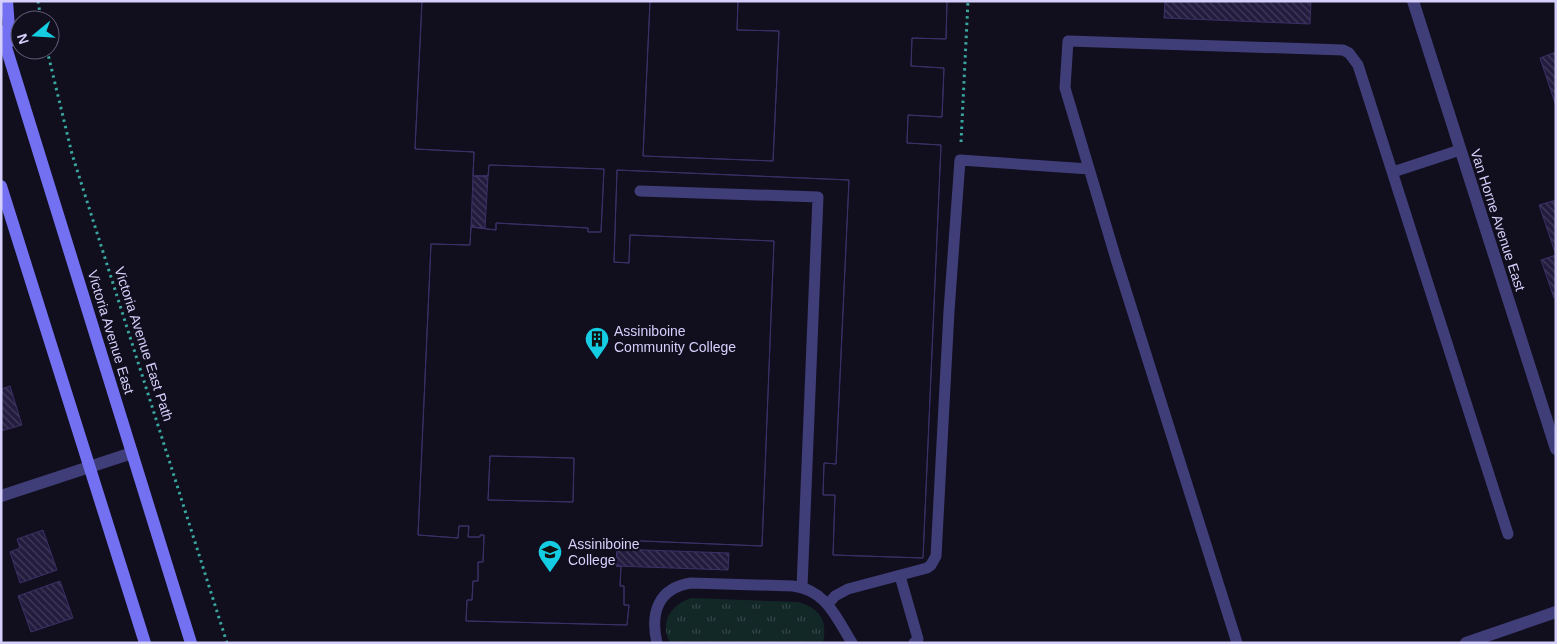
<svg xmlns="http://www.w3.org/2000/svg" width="1557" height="644" viewBox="0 0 1557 644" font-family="Arial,sans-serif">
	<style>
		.grass { fill: url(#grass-tufts) }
		.building { fill: url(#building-back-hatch); stroke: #3b3067; fill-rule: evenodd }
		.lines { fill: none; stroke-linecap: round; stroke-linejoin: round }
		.path { stroke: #39a69f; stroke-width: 3; stroke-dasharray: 2.5 4; stroke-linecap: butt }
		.service { stroke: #403e79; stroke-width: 11 }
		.minor { stroke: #403e79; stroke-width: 12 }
		.secondary { stroke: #7370f2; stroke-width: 12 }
		.labels { text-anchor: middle; stroke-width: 4.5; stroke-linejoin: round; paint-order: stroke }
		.street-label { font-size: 14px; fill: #d5d0fb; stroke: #110e1e }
		.poi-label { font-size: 14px; fill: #d5d0fb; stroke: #110e1e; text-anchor: start }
	</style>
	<defs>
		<pattern id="grass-tufts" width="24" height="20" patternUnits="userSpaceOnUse" patternTransform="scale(1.25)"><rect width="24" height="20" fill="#122827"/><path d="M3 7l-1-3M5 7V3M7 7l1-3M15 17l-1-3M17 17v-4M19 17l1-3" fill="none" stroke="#344647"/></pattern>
		<pattern id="building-back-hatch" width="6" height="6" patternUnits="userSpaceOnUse" patternTransform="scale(1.25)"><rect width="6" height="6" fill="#231c3e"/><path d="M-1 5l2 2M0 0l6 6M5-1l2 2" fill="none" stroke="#423c5b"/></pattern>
	</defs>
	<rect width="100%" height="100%" fill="#110e1e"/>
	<path class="grass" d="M691,598L798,602C819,608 828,620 823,643H670C659,622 671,605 691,598Z"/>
	<path class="building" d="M422,1H650L643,156L773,161L779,31L737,30L738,1H947L946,39L912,38L911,66L944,68L942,117L908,115L907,143L941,145L923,558L833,555L835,495H823L824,463L836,464L849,180L617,170L614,262L629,263L630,235L774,241L762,546L618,540L616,566H621L620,586H624V605H629L627,625L466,621L467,600H472L473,581H478V562H483L484,535H480V537H468L469,526H459L458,538L418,535L431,244L470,245L471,227L496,230V223L588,228V232H601L604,169L489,165L488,176H473L474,152L415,149ZM490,456L574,458L573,502L488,500Z
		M422,1H650L643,156L773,161L779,31L737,30L738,1H947L946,39L912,38L911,66L944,68L942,117L908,115L907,143L941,145L923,558L833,555L835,495H823L824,463L836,464L849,180L617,170L614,262L629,263L630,235L774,241L762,546L618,540L616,566H621L620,586H624V605H629L627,625L466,621L467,600H472L473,581H478V562H483L484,535H480V537H468L469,526H459L458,538L418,535L431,244L470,245L471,227L496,230V223L588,228V232H601L604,169L489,165L488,176H473L474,152L415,149Z
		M1165,1H1311L1310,24L1164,18Z
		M1556,52V106L1540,58Z
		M473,176H488L485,228L471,227Z
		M1556,200V255L1539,205Z
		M1556,255V298H1554L1541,260Z
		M10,386L22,425L1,431V389Z
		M490,456L574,458L573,502L488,500Z
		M43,530L57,570L20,583L10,552L20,548L17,539Z
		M617,549L729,553L728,570L616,566Z
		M60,581L73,618L31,632L18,596Z"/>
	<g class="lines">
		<path class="path" d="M38,1L41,20
			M47,50L72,154L227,643
			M961,142L968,1"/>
		<path class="service" d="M1393,172L1460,150
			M640,191L818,197L802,587
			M900,576L918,639L914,643
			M828,604L835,596L848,589L927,568L931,565L936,556L949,311L960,160L1089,169
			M657,643C650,613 658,588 691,583L793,586C826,590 836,617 852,643
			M1237,643L1116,259L1065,88L1068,41L1343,50L1349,53L1358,65L1508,534"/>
		<path class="minor" d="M1413,1L1556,449
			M1,496L132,453
			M1466,643L1556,612"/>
		<path class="secondary" d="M7,1L10,41
			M1,31L191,643
			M1,186L145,643"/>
	</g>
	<defs>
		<symbol id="building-pin" viewBox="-11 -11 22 30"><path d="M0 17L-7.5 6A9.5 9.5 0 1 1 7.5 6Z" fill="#15cde2" stroke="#110e1e"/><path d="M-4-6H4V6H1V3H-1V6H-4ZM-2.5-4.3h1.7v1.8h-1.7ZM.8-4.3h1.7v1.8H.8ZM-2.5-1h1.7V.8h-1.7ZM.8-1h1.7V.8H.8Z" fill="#111"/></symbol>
		<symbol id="university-pin" viewBox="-11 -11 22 30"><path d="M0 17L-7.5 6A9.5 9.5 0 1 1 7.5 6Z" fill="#15cde2" stroke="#110e1e"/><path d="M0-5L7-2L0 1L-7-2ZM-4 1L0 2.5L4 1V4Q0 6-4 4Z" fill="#111"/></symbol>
	</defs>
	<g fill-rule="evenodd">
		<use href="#building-pin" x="583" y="325" width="28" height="38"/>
		<use href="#university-pin" x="536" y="538" width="28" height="38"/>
	</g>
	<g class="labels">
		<g class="street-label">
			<text transform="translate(1498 220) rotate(72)" y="5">Van Horne Avenue East</text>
			<text transform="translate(111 332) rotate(73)" y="5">Victoria Avenue East</text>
			<text transform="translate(144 344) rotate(72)" y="5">Victoria Avenue East Path</text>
		</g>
		<g class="poi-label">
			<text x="614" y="336">Assiniboine<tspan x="614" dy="16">Community College</tspan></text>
			<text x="568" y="549">Assiniboine<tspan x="568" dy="16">College</tspan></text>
		</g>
	</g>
	<rect width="1557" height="644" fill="none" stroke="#d5d0fb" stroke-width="5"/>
	<g transform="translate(35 35) rotate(252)"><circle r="24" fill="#110e1e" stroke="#5f5c76"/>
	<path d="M0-4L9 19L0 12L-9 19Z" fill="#15cde2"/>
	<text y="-8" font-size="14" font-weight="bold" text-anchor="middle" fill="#d5d0fb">N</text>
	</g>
</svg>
